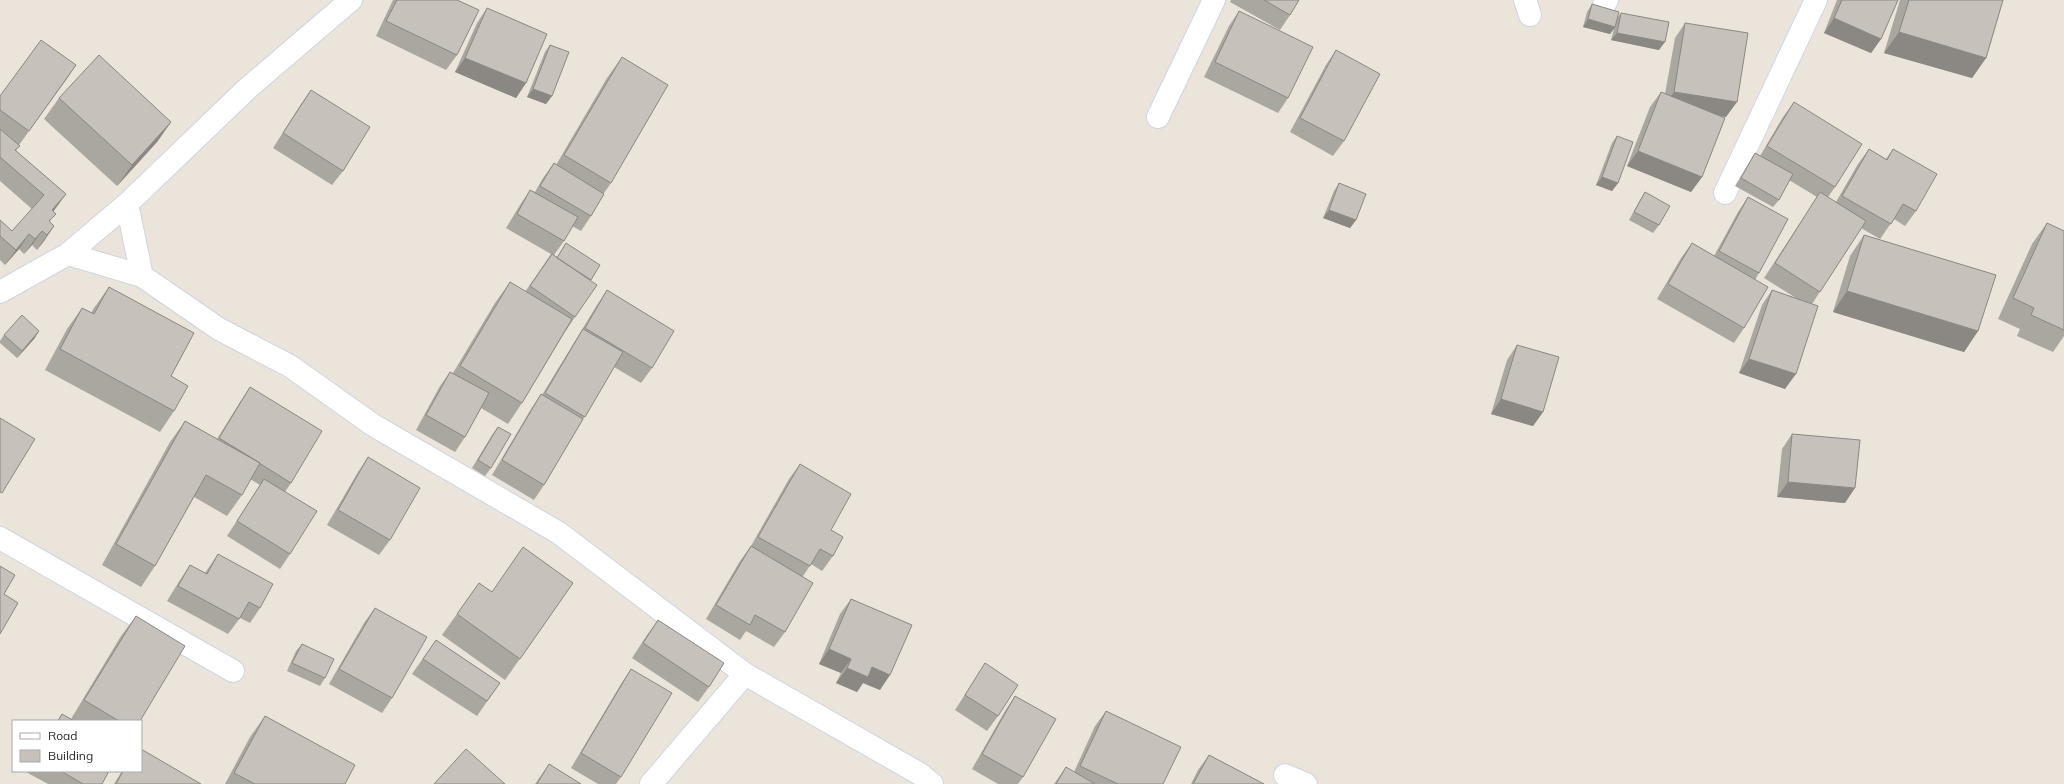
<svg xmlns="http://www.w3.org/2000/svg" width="2064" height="784" viewBox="0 0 2064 784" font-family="Mulish,sans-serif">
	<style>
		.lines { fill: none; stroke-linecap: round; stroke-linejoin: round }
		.minor-casing { stroke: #cfd3e2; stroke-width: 24 }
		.minor { stroke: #fff; stroke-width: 22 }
		.wall { fill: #aaa6a0 }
		.shaded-wall { fill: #8b8782 }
		.building { fill: #c6c1ba; stroke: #8b8782 }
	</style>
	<rect width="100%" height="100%" fill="#ebe4da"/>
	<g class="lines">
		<defs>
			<path id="minor" d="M1525,0L1530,15
				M1604,5L1607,0
				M1158,117L1214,0
				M1725,193L1816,0
				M127,204L142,276
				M68,254L142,276L219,329L290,366L373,425L559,533L745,674L920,774L932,784
				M0,292L68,254L127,204L248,88L351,0
				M0,538L233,671
				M1285,775L1306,784
				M651,784L745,674"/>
		</defs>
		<use href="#minor" class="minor-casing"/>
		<use href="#minor" class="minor"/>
	</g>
	<path class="wall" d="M393,0H457V55L446,70L376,36Z
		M1231,0H1299L1290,15L1280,30L1230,2Z
		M1837,0H1898L1881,39L1871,53L1824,33Z
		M1900,0H2003L1986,58L1972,78L1884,53Z
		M1592,4L1618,17L1621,13L1659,50L1611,40L1614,29L1610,34L1583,27L1587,12Z
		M487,8L526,83L516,98L455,72L477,23Z
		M1239,11L1288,98L1278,113L1204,77L1229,26Z
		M1685,23L1726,117L1720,116L1702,177L1691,192L1627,166L1650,107L1661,92L1665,94L1675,38Z
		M550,45L552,96L546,104L527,97L545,52Z
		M1336,50L1344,141L1333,156L1290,132L1326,65Z
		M622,57L611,183L604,193L591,216L581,231L572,226L564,241L554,255L557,257L566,243L591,280L575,317L565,332L522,403L508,424L481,408L465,437L455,452L416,430L440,386L450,372L453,373L495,303L510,282L525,292L551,254L506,228L520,205L530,190L535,192L543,178L554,163L556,165L607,78Z
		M76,65L19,145L16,151L66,194L53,212L50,222L54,226L44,241L37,250L32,245L24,254L19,249L5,265L0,260V220L12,231L32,209L0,181V96Z
		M311,90L343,171L332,185L273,148L301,104Z
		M59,98L171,122L157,142L117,186L44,119Z
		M1794,102L1835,187L1828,197L1836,202L1858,164L1869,149L1886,159L1893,149L1916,211L1905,226L1894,219L1880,239L1861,228L1812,304L1785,389L1739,373L1762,305L1772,290L1796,298L1764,278L1817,197L1789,180L1779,200L1773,207L1735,186L1750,161L1755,153L1760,156L1783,117Z
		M1617,136L1618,183L1612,191L1596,185L1612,143Z
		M1339,183L1356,220L1350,228L1323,218L1334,191Z
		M1645,192L1659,225L1653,233L1629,220L1640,200Z
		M1748,197L1759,273L1755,280L1744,328L1734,343L1657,299L1681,258L1692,243L1714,256L1738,212Z
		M2047,223L2064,231V336L2053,352L2017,336L2020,329L1998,319L2032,244Z
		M1864,235L1978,331L1964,352L1833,312L1850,256Z
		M109,287L171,376L174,411L160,432L45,370L67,329L82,308L91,313L94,308Z
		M607,290L652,368L641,383L614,367L544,485L534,500L492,475L531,409L541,394L542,395L597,305Z
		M39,331L34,339L17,358L0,343V341L4,335Z
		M1517,345L1543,412L1533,426L1491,414L1507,360Z
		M250,387L291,483L285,492L290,554L280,569L227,536L260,485L250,479L242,495L227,516L194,497L155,566L141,587L102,565L170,442L185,421L217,439L240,402Z
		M498,427L491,468L485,476L472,468L492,435Z
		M1792,434L1845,503L1777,497L1782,449Z
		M368,457L390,540L379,555L327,525L358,472Z
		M800,464L831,530L833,556L822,571L811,564L803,576L785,632L774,647L746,631L740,640L706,619L740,561L751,546L789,479Z
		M218,554L260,608L250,623L240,618L228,634L167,601L180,580L190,565L205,573Z
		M479,583L492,592L573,583L505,680L442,635Z
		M851,599L880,690L863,683L857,692L836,683L841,673L819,664L840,614Z
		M375,608L392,698L382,713L329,684L364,623Z
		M136,616L140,721H57L62,714L71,719L121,636Z
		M658,620L709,687L698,702L632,658L647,635Z
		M436,640L500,683L477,716L412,674Z
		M302,644L325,678L320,686L287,671L296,651Z
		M985,663L998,716L987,731L955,710Z
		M631,669L621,777L616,784H598L571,768L621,684Z
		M1015,696L1023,777L1018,784H998L972,769L1005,711Z
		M1106,711L1163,784H1054L1066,767L1074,772L1095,726Z
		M265,716L345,784H225L250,737Z
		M1209,755L1264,784H1191L1198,770Z
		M549,764L581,784H535Z
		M27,771H109L102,784H48L26,772Z
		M122,771H141L201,784H114Z"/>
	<path class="shaded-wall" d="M1834,18L1881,39L1871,53L1824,33Z
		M1588,19L1615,27L1610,34L1583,27Z
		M1899,32L1986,58L1972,78L1884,53Z
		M1617,33L1665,42L1659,50L1611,40Z
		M465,58L526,83L516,98L455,72Z
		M76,65L66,80L18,146L29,131Z
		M533,89L552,96L546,104L527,97Z
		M1674,92L1737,102L1726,117L1663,107Z
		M171,122L157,142L117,186L132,165Z
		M1638,151L1702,177L1691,192L1627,166Z
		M1602,177L1618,183L1612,191L1596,185Z
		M66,194L55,209L41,225L52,210Z
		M1329,210L1356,220L1350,228L1323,218Z
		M54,226L44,241L37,250L47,235Z
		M42,231L32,245L24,254L35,239Z
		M29,234L19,249L5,265L16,250Z
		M1847,291L1978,331L1964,352L1833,312Z
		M39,331L34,339L17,358L22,351Z
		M1749,359L1796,374L1785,389L1739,373Z
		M1501,399L1543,412L1533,426L1491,414Z
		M1788,482L1855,488L1845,503L1777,497Z
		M829,649L851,659L841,673L819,664Z
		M872,667L890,675L880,690L863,683L857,692L836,683L847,668Z"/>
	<path class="building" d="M397,0H457L479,10L457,55L386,21Z
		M1264,0H1299L1290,15Z
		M1842,0H1898L1881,39L1834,18Z
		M1909,0H2003L1986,58L1899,32Z
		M1592,4L1619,12L1615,27L1588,19Z
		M487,8L547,34L526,83L465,58Z
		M1239,11L1313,47L1288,98L1215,62Z
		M1621,13L1669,22L1665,42L1617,33Z
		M1685,23L1748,33L1737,102L1674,92Z
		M41,40L76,65L29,131L0,110V96Z
		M550,45L569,52L552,96L533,89Z
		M1336,50L1380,74L1344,141L1300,118Z
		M99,55L171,122L132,165L59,98Z
		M622,57L668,85L611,183L564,155Z
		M311,90L370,127L343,171L283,133Z
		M1661,92L1725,118L1702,177L1638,151Z
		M1794,102L1862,144L1835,187L1767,146Z
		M0,129L20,146L15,150L66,194L52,210L56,214L49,221L54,226L47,235L42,231L35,239L29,234L16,250L0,236V220L12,231L44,195L0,157Z
		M1617,136L1633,142L1618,183L1602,177Z
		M1869,149L1887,160L1893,149L1937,174L1916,211L1903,204L1891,224L1842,196Z
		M1755,153L1793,174L1779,200L1741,178Z
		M554,163L604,194L591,216L540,186Z
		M1339,183L1366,194L1356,220L1329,210Z
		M530,190L578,217L564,241L517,214Z
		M1645,192L1670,206L1659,225L1634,212Z
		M1820,192L1866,221L1820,292L1775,263Z
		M1748,197L1788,219L1759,273L1719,251Z
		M2047,223L2064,231V330L2031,315L2034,308L2013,298Z
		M1864,235L1996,275L1978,331L1847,291Z
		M566,243L600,265L591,280L557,258Z
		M1692,243L1768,287L1744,328L1668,284Z
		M552,254L597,285L575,317L530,286Z
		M510,282L572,319L522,403L460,366Z
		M109,287L194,333L171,376L188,386L174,411L60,349L82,308L94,314Z
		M607,290L674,331L652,368L585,328Z
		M1772,290L1818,306L1796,374L1749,359Z
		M22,315L39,331L22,351L4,335Z
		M583,329L623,352L585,417L545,393Z
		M1517,345L1559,357L1543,412L1501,399Z
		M450,372L489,393L465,437L426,415Z
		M250,387L322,431L291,483L259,463H260L219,438Z
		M541,394L583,419L544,485L502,460Z
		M0,418L35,439L2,493L0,492Z
		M185,421L260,463L242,495L206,475L155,566L116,544Z
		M498,427L511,434L491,468L478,460Z
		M1792,434L1860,440L1855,488L1788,482Z
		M368,457L420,488L390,540L338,510Z
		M800,464L851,494L831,530L843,537L833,556L820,549L810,566L758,537Z
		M264,479L317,511L290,554L237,521Z
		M751,546L813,583L785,632L755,615L750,625L716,605Z
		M523,547L573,583L520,659L457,614L479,583L492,592Z
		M218,554L273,584L260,608L249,602L239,619L178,586L190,565L207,574Z
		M0,566L15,575L4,594L18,603L0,634Z
		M851,599L912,625L890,675L872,667L868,677L847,668L851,659L829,649Z
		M375,608L427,637L392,698L339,669Z
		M136,616L185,646L140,721H119L84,700Z
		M658,620L724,663L709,687L643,643Z
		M436,640L500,683L487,701L423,659Z
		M302,644L334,659L325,678L292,663Z
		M985,663L1018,685L998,716L965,695Z
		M631,669L672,693L621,777L581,753Z
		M1015,696L1056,719L1023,777L982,754Z
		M1106,711L1181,747L1163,784H1118L1080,766Z
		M62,714L74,721H58Z
		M265,716L355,765L345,784H255L234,773Z
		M141,749L201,784H116L123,771H141Z
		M466,749L505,784H434Z
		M1209,755L1264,784H1193Z
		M549,764L581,784H537Z
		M1066,767L1095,784H1056Z
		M61,771H109L102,784H83Z"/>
	<rect x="12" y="720" width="130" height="52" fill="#ffffff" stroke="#a9a9a9"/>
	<rect x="20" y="733" width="20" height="6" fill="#ffffff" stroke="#a9a9a9"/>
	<text x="48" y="740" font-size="12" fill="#282828">Road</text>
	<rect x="20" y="750" width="20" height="12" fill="#c6c1ba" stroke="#a9a9a9"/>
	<text x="48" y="760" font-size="12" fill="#282828">Building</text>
</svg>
